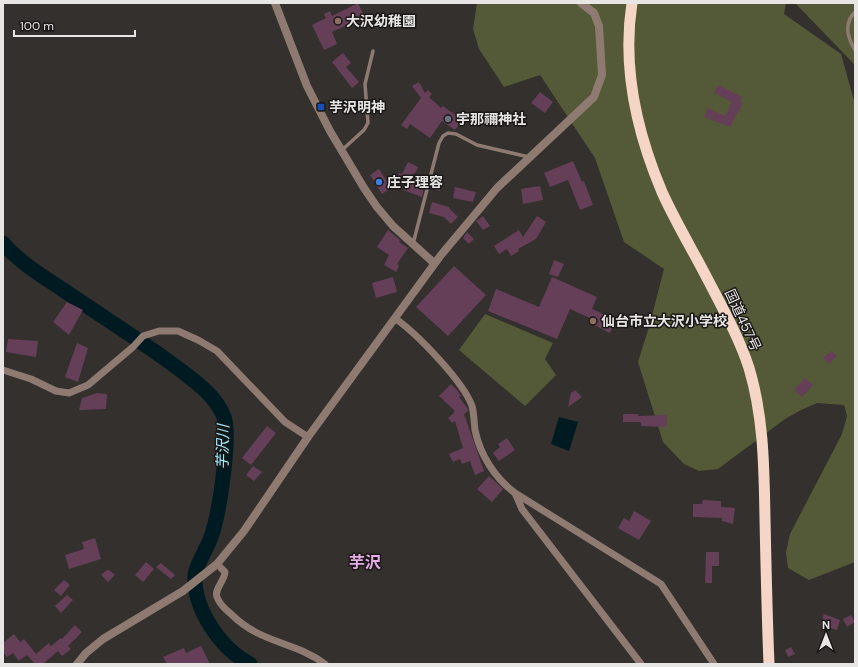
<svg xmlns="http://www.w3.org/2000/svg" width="858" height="667" viewBox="0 0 858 667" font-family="'DM Sans','Noto Sans JP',sans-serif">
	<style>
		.green { fill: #545a37 }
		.water { fill: #001a21 }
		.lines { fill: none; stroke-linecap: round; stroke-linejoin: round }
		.river { stroke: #001a21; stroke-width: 15 }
		.building { fill: #653f58 }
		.service { stroke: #8e7a70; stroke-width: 3.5 }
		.minor { stroke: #8e7a70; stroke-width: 7 }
		.tertiary { stroke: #8e7a70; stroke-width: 8 }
		.trunk { stroke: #f4d5c6; stroke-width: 11 }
		.education-dot { fill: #8d6e63; stroke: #1a1817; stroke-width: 1.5 }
		.transit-dot { fill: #1a4fb4; stroke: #1a1817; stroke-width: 1.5 }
		.worship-dot { fill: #6b7280; stroke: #1a1817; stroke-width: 1.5 }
		.shop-dot { fill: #3f7fe0; stroke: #1a1817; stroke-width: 1.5 }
		.labels { text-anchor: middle; stroke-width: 3; stroke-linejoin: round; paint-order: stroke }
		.poi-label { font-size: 14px; font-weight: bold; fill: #e8e6e5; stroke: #1a1817; text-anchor: start }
		.street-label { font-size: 14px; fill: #e8e6e5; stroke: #1a1817 }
		.water-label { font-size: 15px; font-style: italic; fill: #a4ecff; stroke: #1a1817 }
		.quarter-label { font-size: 16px; font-weight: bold; fill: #e5ace6; stroke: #1a1817 }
	</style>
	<rect width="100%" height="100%" fill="#33302d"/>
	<path class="green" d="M477,3H786L784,14L841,54L855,104V562L809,580L788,568L786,552L790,534L842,434L847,416L844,405L817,403L801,410L785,419L718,469L699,471L684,464L663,442L638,362L649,327L664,269L624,242L595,158L540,75L504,87L479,49L473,29Z
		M795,3H855V66V65Z
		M485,314L553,343L545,359L556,375L525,406L459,350Z"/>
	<path class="water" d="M559,417L578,422L569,451L551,444Z"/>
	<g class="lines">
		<path class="river" d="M3,243C18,261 42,276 62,289C101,316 142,341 179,369C197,383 216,396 224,417C231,437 219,516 211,537C208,547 196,565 195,575C193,609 221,649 250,664"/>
	</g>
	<path class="building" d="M358,3L365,17L332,32L337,44L324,50L312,25L326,18L324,14L330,11L332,16Z
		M343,53L351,63L346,67L359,82L352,88L332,62Z
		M419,82L425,93L428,90L432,94L429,97L441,108L443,106L462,120L455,130L442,121L430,138L410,124L407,129L401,125L421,98L412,86Z
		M719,85L742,97L740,102L743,103L730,127L704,117L708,108L725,116L732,102L714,93Z
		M540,92L553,102L545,113L531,103Z
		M573,161L582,182L584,181L593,205L580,210L568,180L550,187L544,173Z
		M408,162L418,167L416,172L393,187L399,173L402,174Z
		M379,169L391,188L382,194L370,175Z
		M407,181L424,188L422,197L403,190Z
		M435,182L442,184L440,191L433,189Z
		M540,186L543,200L523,204L521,189Z
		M455,187L476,192L473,202L453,198Z
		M432,202L449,207V208L458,217L451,224L444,217L429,213Z
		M483,216L490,226L483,230L476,221Z
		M537,216L546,222L536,239L518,249L519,251L511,256L507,249L499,254L494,246L519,230L523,237Z
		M388,230L400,240L399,242L408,248L397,264L399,266L396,272L384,265L389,255L377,247Z
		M467,232L474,239L469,244L463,238Z
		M554,260L564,264L558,277L549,274Z
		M454,266L486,295L448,336L416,307Z
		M393,277L397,292L376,298L372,283Z
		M552,277L597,297L592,309L616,320L610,333L588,322L590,318L570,309L557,339L488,311L496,289L539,307Z
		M67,302L83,310L69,335L53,322Z
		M8,339L38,341L36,357L6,352Z
		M77,343L88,348L78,382L65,377Z
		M831,351L837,356L829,364L823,358Z
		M805,378L813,385L802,397L794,390Z
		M451,384L457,390L461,396L459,397L468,409V411L464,414L484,471L475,475L470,461L462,464L460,459L453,462L449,454L463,448L455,421L452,423L448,418L454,413V410L439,396Z
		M575,390L582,397L568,407L571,393Z
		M97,393L107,394L106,409L79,410L82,398Z
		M623,414H638V416L667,415V427L641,426V422H623Z
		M267,426L276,433L251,465L242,458Z
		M507,438L515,450L499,461L493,453L500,447L498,444Z
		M253,466L262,472L254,481L246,475Z
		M489,476L503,489L492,502L477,489Z
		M703,500L721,501V507L735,508L733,524L722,521V518L693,517V504H702Z
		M634,511L651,521L639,540L618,528L624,518L629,521Z
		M95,538L101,559L69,569L65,555L84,549L82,542Z
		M706,552H719V566H712V583H705Z
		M146,562L154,569L143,582L135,575Z
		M161,563L175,575L171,579L156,567Z
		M107,570H109L115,575L108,582L101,575Z
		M64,580L70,585L61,596L54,590Z
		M67,595L73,600L61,613L55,606Z
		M824,614L840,620L837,630L820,625Z
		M851,615L855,622L847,627L843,619Z
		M75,625L82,632L68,646L71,649L62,656L58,651L43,664H35L27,655L19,661L13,653L7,657L3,652V643L14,634L20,642L24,639L36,654L49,643L51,646L61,638L62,639Z
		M201,646L210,664H167L163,657L184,648L186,653Z
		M791,647L795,654L788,657L785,650Z"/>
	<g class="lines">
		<path class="service" d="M855,12C844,23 847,37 855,50
			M342,150L364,130L368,123L365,84L373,51
			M413,244L439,143L443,136L448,133L456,134L477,145L529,157"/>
		<path class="minor" d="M396,319C417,334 463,381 472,406C474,413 474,422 475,430C480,455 495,478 515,493L661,584L714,664
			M3,370L31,379L56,391L69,393L88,385L133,347L143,336L159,331H178L198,340L217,351L285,422L308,437
			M515,493L522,509L641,664
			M217,564L225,572C225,580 214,589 217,597C219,603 226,610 231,614C261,644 294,641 325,664"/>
		<path class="tertiary" d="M275,3L307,86L330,131L364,188L377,207L393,226L434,263
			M77,664L86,653L103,639L183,591L217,564L244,531L308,437L441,255L497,188L594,97L602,75L599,26L594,13L581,3"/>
		<path class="trunk" d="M632,3C622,67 637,133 662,192C675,221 692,249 707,278C722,307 739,337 749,368C764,418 764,468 765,519C766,567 767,616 769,664"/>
	</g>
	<g class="education-dot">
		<circle cx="338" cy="21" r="4"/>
		<circle cx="593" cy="321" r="4"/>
	</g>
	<rect class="transit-dot" x="317" y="103" width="8" height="8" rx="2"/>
	<circle class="worship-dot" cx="448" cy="119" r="4"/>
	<circle class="shop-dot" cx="379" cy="182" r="4"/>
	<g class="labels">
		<g class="poi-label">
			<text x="346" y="26">大沢幼稚園</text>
			<text x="329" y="112">芋沢明神</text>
			<text x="456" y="124">宇那禰神社</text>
			<text x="387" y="187">庄子理容</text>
			<text x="601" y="326">仙台市立大沢小学校</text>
		</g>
		<g class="street-label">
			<text transform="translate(743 320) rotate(65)" y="5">国道457号</text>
		</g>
		<g class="water-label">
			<text transform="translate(223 447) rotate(-89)" y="5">芋沢川</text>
		</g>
		<g class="quarter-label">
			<text x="365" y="568">芋沢</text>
		</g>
	</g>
	<rect width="858" height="667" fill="none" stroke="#e8e6e5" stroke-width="8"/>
	<g transform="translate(826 635)" stroke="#1a1817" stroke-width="3" paint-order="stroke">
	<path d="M0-3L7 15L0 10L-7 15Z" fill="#e8e6e5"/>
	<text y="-6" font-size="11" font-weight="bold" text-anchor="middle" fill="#e8e6e5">N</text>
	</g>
	<path d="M14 30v6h121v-6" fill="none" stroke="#e8e6e5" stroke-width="2"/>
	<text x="20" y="30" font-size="12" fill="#e8e6e5" stroke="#1a1817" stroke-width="3" paint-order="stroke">100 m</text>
</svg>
